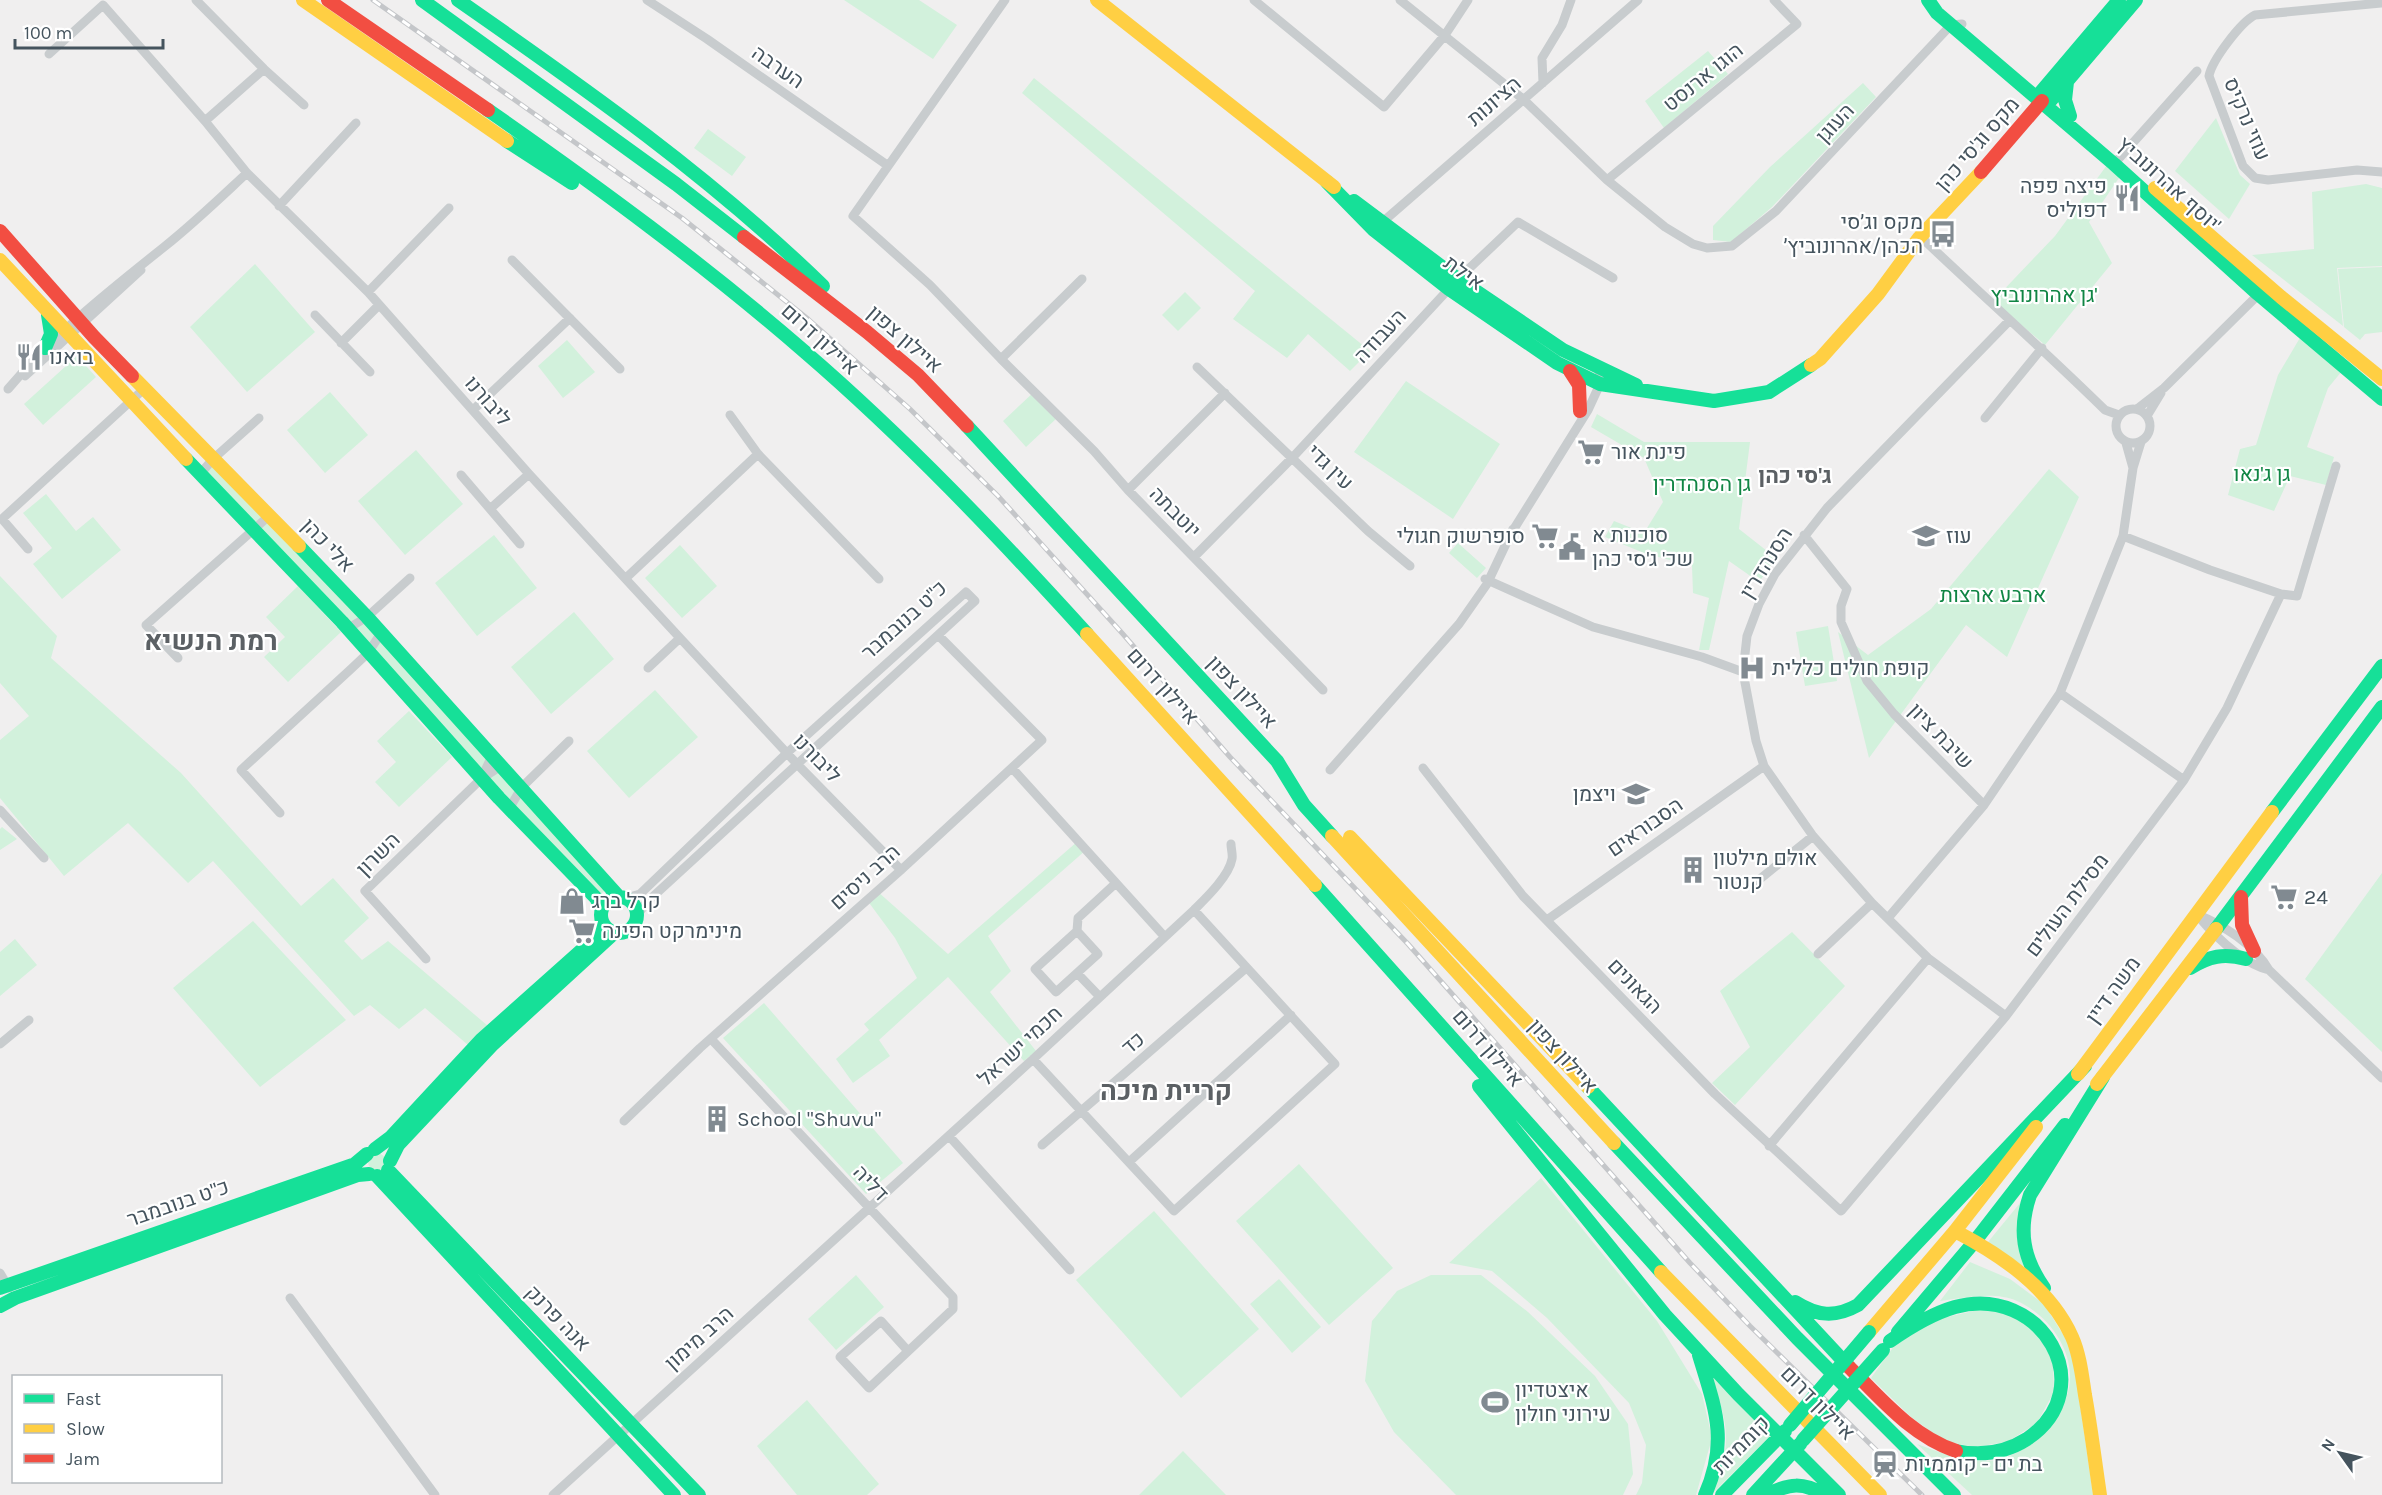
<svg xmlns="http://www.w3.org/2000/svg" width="2382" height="1495" viewBox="0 0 2382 1495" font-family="Karla,Heebo,sans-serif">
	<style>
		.green { fill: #d2f1dc }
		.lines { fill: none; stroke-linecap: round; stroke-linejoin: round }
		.street { stroke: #c8ccce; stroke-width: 9 }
		.fast { stroke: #16e098; stroke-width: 14 }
		.slow { stroke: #ffcf43; stroke-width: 14 }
		.jam { stroke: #f24e42; stroke-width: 14 }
		.rail-casing { stroke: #c4c6c9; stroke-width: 5 }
		.rail { stroke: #fff; stroke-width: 3; stroke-dasharray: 9; stroke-linecap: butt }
		.fast-bridge { stroke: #16e098; stroke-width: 14 }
		.labels { text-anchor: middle; stroke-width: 4.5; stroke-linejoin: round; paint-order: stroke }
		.street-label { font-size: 21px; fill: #45545e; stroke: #fff }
		.poi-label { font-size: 21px; fill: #45545e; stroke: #fff; text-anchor: start }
		.park-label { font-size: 21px; fill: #108544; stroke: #fff }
		.neighbourhood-label { font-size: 22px; font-weight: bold; fill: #5b6064; stroke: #fff }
		.district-label { font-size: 27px; font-weight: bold; fill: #5b6064; stroke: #fff }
	</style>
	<rect width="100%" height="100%" fill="#f0efef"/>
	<path class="green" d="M844,0H919L957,25L933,59Z
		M1708,51L1728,74L1664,128L1645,101Z
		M1034,78L1370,351L1350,371L1308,334L1287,358L1233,319L1255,291L1022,93Z
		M1863,83L1876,97L1772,207L1731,242L1713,240V226L1770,167Z
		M2216,118L2240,175L2250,184L2229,219L2175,171Z
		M708,129L746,157L732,176L694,148Z
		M2107,165L2121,175L2089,222L2112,263L2045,345L1993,301L2055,236Z
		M2366,184L2382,188V266L2337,268L2343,326L2252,255L2314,249L2312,192Z
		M255,264L315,332L247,392L190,327Z
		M2382,267V332L2365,334L2360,340L2344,327L2338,269Z
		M1185,292L1201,308L1178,331L1162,315Z
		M2301,336L2342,371L2328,388L2307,447L2334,457L2326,485L2290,476L2274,511L2228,495L2240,449L2256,445L2278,375Z
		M567,340L595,372L563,398L538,366Z
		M77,356L96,377L43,425L24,404Z
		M1406,381L1500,444L1453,519L1354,452Z
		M330,392L368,435L325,473L287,430Z
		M1034,392L1057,418L1026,447L1003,421Z
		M1597,414L1644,442H1750L1739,529L1776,558L1759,582L1729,561L1709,650H1699L1709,598L1693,593L1692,566L1644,553L1605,537L1614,521L1644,533L1663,502L1644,458L1591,427Z
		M416,450L463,504L405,555L358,501Z
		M213,459L609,887L596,898L201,473Z
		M2049,469L2079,497L2007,657L1966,625L1869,758L1838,632L1868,655L1931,609Z
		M46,494L76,531L93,517L121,550L62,599L33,564L52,548L23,513Z
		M494,535L537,588L477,636L435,583Z
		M1458,543L1486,568L1477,578L1449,553Z
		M680,545L717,586L682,618L645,578Z
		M0,576L57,636L51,658L181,773L301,906L333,878L369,918L344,941L362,960L388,941L488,1026L468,1045L425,1008L399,1029L370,1005L354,1016L213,861L188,883L128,823L64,876L0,798V740L29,716L0,683Z
		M298,586L341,632L288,682L264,657L285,637L266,617Z
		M574,612L614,659L551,714L511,667Z
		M1828,626L1837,681L1805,686L1796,632Z
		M655,690L698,737L629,798L587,751Z
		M409,711L452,757L399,807L375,782L396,762L377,741Z
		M2,827L17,839L0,850V829Z
		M1078,841L1086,850L988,936L1011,971L990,992L1036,1051L1024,1061L948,977L879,1040L890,1056L853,1083L836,1059L869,1030L864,1024L917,978L895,938L867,900L877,891L948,954Z
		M2382,873V1052L2305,979Z
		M253,921L346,1020L260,1087L173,988Z
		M1792,932L1845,986L1735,1105L1712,1083L1750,1047L1720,991Z
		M15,939L37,965L0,996V952Z
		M764,1003L903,1163L866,1194L723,1038Z
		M368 1162a9 9 0 1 1 18 0a9 9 0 1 1-18 0Z
		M1299,1164L1393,1268L1329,1325L1236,1221Z
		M1541,1178L1657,1321L1702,1394L1712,1438L1696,1495H1636L1642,1483L1646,1445L1629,1403L1547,1318L1492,1271L1449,1263Z
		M2020,1203L2023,1266L1988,1242Z
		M1154,1211L1259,1329L1181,1398L1076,1280Z
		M1970,1262L2010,1279L2044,1304L2072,1349L2093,1495H1972L1917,1444C1942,1453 1973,1466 2001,1459C2022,1453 2029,1442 2043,1426C2050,1418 2062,1408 2066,1398C2081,1360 2052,1316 2017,1301C1994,1291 1965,1298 1940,1301Z
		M856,1275L884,1307L836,1350L808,1319Z
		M1431,1275H1481L1528,1312L1595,1376L1628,1424L1633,1474L1623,1495H1456L1394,1432L1365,1381L1372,1321L1397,1291Z
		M1279,1279L1321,1327L1292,1353L1250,1304Z
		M1982,1309L2007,1314L2037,1331L2053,1360L2054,1392L2037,1423L2007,1442L1974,1447L1944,1441L1911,1417L1871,1378L1894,1346L1934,1320Z
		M1702,1365L1770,1436L1711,1495C1735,1442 1729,1415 1702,1365Z
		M807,1400L879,1484L867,1495H797L757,1446Z
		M1183,1451L1226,1495H1139Z"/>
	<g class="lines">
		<path class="street" d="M196,0L264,69L304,105
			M647,0L707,39L887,165
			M1005,0L853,216L930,285L1001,359L1094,451L1128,490L1323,690
			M1254,0L1384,107L1445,35L1468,0
			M1400,0L1523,99L1607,180L1665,227L1693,244L1707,248L1732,246L1776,211L1951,25L1962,24
			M2381,3L2255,15C2241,22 2212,60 2209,76L2243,166L2255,178L2268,180L2357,170L2382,172
			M49,54L103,5L205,121L247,173L368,292L529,474L680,638L798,765L901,870
			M1543,83L1542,58L1562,25L1571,0
			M205,121L264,69
			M2114,164L2197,71
			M1607,180L1797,24L1774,0
			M279,206L356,123
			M1378,226L1638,0
			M1919,238L1924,240C1984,297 2046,352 2105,410L2119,415
			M512,260L620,369
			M368,292L449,208
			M315,315L370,372
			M341,343L379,305
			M1001,359L1082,279
			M1197,367L1368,531L1410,566
			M25,376L141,270
			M8,389C54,334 109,291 164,247C193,224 220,198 247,173
			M2116 426a17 17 0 1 1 34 0a17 17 0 1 1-34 0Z
			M2137,409L2164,388L2261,292
			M473,410L570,318
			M730,415L758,454L879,579
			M2147,416L2161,393
			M1985,418L2042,348
			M2126,443L2133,468
			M201,473L213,459L259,418
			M461,475L520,544
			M1128,490L1225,393
			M491,508L529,474
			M1512,532L1588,410L1600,384L1599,367
			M1804,535L1847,589L1841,606V622L1867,681L1894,714L1984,805
			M2123,536L2210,570L2281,594L2297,596L2336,466
			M28,549L2,519L145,388
			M1194,557L1293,457L1458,279L1518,222L1613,278
			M626,578L758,454
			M1485,579L1593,627L1702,657L1743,672
			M347,629L367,617L410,578
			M178,658L146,625L270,515
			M648,668L680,638
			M2060,693L2184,780
			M1012,768L1164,936
			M1423,768L1523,896L1715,1094L1841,1211L2006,1016L2184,780L2227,708L2281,594
			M1330,770L1459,624L1487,584L1513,529
			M481,779L492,756
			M509,809L522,787L569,741
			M0,810L44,858
			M280,813L241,770L351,669L368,653L381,633
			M1755,883L1813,836
			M626,898L640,894L787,753L966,592L975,601L647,902L638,914
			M2196,914C2223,925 2254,944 2269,970L2382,1078
			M2198,916C2216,937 2242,963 2269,970
			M1888,918L1984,805L2060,693L2123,536L2133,468L2141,442
			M1547,920L1764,766
			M1077,931L1098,954L1077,973
			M1818,954L1872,903
			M426,959L365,891L481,779L501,766
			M1100,997L1077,973L1056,992L1035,969L1077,931L1078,918L1116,883
			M2006,1016L1928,958L1872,903L1813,836L1764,766L1756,741L1743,672L1747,636L1759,604L1775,574L1827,508L2009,321
			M712,1040L953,1297V1309L869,1388L840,1357L881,1321L908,1351
			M0,1044L29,1020
			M1033,1059L1174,1211L1335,1064L1194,910
			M624,1121L700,1048L901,870L1042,740L939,636
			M949,1136L1070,1270
			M1042,1145L1246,968
			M1769,1146L1928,958
			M1129,1162L1291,1015
			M0,1273L9,1288
			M290,1298L435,1495
			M553,1495L1031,1061L1194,910C1206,898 1229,876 1232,859C1233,855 1231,849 1231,844"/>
		<path class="fast" d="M422,0L676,184L744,237
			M458,0C586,89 711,177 823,286
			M1928,0L1937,13L2114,164L2258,294L2382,399
			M2067,82L2065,100L2070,116
			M2042,101L2051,100L2136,0
			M2042,101L2041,92L2119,0
			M488,110C597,186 705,265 805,352C906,439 998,536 1087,634
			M507,141L572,183
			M1327,182L1374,230L1449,289L1557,363L1600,384L1714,401L1769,392L1811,365
			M1354,201L1458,279L1563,350L1636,385
			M45,348L51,334L48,315
			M967,426L1277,761L1304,805L1332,836
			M186,459L342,622L499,798L596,898L602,909
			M299,546L367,617L618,896
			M2272,812L2382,666
			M1315,885L1661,1272
			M601 915a18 18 0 1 1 36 0a18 18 0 1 1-36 0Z
			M2216,929L2382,707
			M2190,968C2209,956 2224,953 2246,959
			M1479,1086L1665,1315L1738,1394L1839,1495
			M1588,1087L1849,1367
			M1614,1143L1797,1338L1954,1495
			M375,1149L391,1137L481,1040L601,933L604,925
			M390,1161L398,1145L493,1044L614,933
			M388,1170L699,1495
			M377,1176L674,1495
			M0,1288L355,1164L367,1154
			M2044,1288C2023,1258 2018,1230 2030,1195L2103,1077
			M1795,1302C1817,1316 1835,1318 1858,1305L2085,1066
			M0,1306L15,1298L358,1175L369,1174
			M1898,1332L1975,1241L2065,1125
			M1890,1341C1910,1327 1931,1314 1955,1307C2041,1283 2103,1388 2027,1439C2005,1453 1980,1456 1956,1451
			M1699,1355C1715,1408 1729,1441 1705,1495
			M1722,1495L1785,1431
			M1753,1495L1800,1444
			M1767,1495C1789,1483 1803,1482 1825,1495"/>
		<path class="slow" d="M303,0L507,141
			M1097,0L1334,187
			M2155,188L2281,297L2382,379
			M0,260L186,459
			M1811,365L1820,359L1878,294L1919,238L1981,172
			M132,376L299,546
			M1087,634L1315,885
			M1332,836L1614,1143
			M1350,837L1588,1087
			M2078,1074L2272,812
			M2097,1084L2216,929
			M1955,1231C2001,1255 2050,1288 2072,1337C2080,1355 2082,1376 2085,1395C2091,1428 2095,1462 2100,1495
			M1661,1272L1880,1495
			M1869,1332L1955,1231L2036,1127"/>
		<path class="jam" d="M328,0L488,110
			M1981,172L2042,101
			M0,231L94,337L132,376
			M744,237L867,332L918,375L967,426
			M1570,371L1579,385L1580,411
			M2241,897L2242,925L2254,951
			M1849,1367C1881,1399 1912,1436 1956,1451"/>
		<defs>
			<path id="rail" d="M373,0L682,218L808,319L910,409L998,496L1122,633L1230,757L1408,944L1690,1263L1750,1326L1922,1495"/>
		</defs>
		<use href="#rail" class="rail-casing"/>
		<use href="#rail" class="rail"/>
		<path class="fast-bridge" d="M1790,1425L1869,1332
			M1803,1440L1883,1350"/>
	</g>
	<defs>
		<symbol id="restaurant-bare" viewBox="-9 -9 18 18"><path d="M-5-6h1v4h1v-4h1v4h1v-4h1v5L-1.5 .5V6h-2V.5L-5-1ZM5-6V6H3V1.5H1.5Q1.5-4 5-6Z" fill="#818a91" stroke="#fff" stroke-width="2.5" paint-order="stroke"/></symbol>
		<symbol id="bus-bare" viewBox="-9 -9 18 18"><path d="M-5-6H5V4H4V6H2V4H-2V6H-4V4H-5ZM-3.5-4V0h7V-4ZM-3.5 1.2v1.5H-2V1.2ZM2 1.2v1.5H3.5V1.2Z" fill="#818a91" stroke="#fff" stroke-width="2.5" paint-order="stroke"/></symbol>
		<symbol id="supermarket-bare" viewBox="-9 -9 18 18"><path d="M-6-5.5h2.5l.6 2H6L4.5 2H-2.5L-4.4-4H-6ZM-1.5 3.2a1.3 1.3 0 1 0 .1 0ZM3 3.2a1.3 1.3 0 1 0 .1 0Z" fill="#818a91" stroke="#fff" stroke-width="2.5" paint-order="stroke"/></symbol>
		<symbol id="school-bare" viewBox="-9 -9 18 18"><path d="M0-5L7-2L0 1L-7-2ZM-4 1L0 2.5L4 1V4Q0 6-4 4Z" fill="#818a91" stroke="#fff" stroke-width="2.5" paint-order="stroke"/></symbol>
		<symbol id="civic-bare" viewBox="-9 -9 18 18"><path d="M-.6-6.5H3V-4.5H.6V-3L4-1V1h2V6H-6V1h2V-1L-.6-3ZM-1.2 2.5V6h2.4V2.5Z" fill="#818a91" stroke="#fff" stroke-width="2.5" paint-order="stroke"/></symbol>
		<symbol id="hospital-bare" viewBox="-9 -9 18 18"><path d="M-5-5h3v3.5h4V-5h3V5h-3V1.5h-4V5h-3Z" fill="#818a91" stroke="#fff" stroke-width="2.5" paint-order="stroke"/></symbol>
		<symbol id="building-bare" viewBox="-9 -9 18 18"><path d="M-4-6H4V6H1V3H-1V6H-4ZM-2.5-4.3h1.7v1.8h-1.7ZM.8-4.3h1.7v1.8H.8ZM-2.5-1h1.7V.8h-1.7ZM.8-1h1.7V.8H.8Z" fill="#818a91" stroke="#fff" stroke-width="2.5" paint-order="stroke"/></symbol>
		<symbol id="shop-bare" viewBox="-9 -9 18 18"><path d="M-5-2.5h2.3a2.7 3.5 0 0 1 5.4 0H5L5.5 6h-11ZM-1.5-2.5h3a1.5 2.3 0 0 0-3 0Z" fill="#818a91" stroke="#fff" stroke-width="2.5" paint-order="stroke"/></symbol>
		<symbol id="stadium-bare" viewBox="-9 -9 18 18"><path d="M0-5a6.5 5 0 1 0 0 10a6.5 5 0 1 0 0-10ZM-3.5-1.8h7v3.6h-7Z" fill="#818a91" stroke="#fff" stroke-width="2.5" paint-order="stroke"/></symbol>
		<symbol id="station-bare" viewBox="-9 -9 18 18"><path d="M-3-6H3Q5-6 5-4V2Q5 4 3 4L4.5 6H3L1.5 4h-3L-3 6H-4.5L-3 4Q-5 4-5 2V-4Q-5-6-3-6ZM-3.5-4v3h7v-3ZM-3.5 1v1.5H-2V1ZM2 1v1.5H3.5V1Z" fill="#818a91" stroke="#fff" stroke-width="2.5" paint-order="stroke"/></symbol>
	</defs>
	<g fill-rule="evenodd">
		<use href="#restaurant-bare" x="2108" y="179" width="38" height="38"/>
		<use href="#bus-bare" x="1924" y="215" width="38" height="38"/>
		<use href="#restaurant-bare" x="10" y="338" width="38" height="38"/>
		<use href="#supermarket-bare" x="1572" y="433" width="38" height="38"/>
		<use href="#supermarket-bare" x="1526" y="517" width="38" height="38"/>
		<use href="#school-bare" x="1907" y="517" width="38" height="38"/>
		<use href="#civic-bare" x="1553" y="528" width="38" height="38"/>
		<use href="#hospital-bare" x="1733" y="649" width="38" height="38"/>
		<use href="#school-bare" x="1617" y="775" width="38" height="38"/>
		<use href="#building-bare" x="1674" y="851" width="38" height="38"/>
		<use href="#supermarket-bare" x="2265" y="878" width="38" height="38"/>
		<use href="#shop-bare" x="553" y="882" width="38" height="38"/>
		<use href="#supermarket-bare" x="563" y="912" width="38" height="38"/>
		<use href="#building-bare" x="698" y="1100" width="38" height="38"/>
		<use href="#stadium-bare" x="1476" y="1383" width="38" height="38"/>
		<use href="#station-bare" x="1866" y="1445" width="38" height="38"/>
	</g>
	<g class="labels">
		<g class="street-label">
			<text transform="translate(778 67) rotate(35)" y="7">הערבה</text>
			<text transform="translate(1703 77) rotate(-39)" y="7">הוגו ארנסט</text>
			<text transform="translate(1494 101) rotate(-41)" y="7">הציונות</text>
			<text transform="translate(2247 119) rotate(67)" y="7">עוזי נרקיס</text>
			<text transform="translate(1835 123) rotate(-47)" y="7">העוגן</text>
			<text transform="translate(1977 144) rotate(-49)" y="7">מקס וג'סי כהן</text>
			<text transform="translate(2169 184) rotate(42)" y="7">יוסף אהרונוביץ'</text>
			<text transform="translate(1464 273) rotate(36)" y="7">אילת</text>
			<text transform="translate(1380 336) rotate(-47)" y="7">העבודה</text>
			<text transform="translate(820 339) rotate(42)" y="7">איילון דרום</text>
			<text transform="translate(905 339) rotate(41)" y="7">איילון צפון</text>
			<text transform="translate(488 401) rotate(49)" y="7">ליבורנו</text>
			<text transform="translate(1330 467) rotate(44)" y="7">עין גדי</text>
			<text transform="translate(1175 512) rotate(45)" y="7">יוטבתה</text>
			<text transform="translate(328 545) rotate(46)" y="7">אלי כהן</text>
			<text transform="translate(1766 563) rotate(-58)" y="7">הסנהדרין</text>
			<text transform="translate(904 620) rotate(-42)" y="7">כ"ט בנובמבר</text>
			<text transform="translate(1163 686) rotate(48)" y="7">איילון דרום</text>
			<text transform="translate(1242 692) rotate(47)" y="7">איילון צפון</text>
			<text transform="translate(1941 736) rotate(46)" y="7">שיבת ציון</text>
			<text transform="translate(817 758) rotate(46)" y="7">ליבורנו</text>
			<text transform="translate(1645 827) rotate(-35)" y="7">הסבוראים</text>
			<text transform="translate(378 854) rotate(-45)" y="7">השרון</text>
			<text transform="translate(865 877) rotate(-42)" y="7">הרב ניסים</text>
			<text transform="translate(2067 905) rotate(-53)" y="7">מסילת העולים</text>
			<text transform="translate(1635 986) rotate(46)" y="7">הגאונים</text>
			<text transform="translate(2113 990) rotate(-54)" y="7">משה דיין</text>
			<text transform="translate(1133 1043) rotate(-41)" y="7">כד</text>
			<text transform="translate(1020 1046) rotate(-43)" y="7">חכמי ישראל</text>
			<text transform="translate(1488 1048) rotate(49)" y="7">איילון דרום</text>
			<text transform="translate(1563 1056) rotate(48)" y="7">איילון צפון</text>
			<text transform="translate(871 1183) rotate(47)" y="7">דליה</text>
			<text transform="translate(178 1203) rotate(-19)" y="7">כ"ט בנובמבר</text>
			<text transform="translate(558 1318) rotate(46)" y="7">אנה פרנק</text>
			<text transform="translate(699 1338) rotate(-42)" y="7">הרב מימון</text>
			<text transform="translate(1818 1403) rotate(45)" y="7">איילון דרום</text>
			<text transform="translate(1741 1445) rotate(-46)" y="7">קוממיות</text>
		</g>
		<g class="poi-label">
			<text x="2107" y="193" text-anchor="end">פיצה פפה<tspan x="2107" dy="24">דפוליס</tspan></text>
			<text x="1923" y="229" text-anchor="end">מקס וג׳סי<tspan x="1923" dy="24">הכהן/אהרונוביץ׳</tspan></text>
			<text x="49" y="364">בואנו</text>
			<text x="1611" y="459">פינת אור</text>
			<text x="1592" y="542">סוכנות א<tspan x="1592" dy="24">שכ' ג'סי כהן</tspan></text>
			<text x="1525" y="543" text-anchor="end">סופרשוק חגולי</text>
			<text x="1946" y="543">עוז</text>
			<text x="1772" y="675">קופת חולים כללית</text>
			<text x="1616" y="801" text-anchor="end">ויצמן</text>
			<text x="1713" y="865">אולם מילטון<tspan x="1713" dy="24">קנטור</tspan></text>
			<text x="2304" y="904">24</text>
			<text x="592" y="908">קרל ברג</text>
			<text x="602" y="938">מינימרקט הפינה</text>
			<text x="737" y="1126">School "Shuvu"</text>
			<text x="1515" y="1397">איצטדיון<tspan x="1515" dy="24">עירוני חולון</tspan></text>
			<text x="1905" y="1471">בת ים - קוממיות</text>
		</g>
		<g class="park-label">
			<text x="2044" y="302">גן אהרונוביץ'</text>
			<text x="2262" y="481">גן ג'נאו</text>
			<text x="1702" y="491">גן הסנהדרין</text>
			<text x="1993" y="602">ארבע ארצות</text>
		</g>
		<g class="neighbourhood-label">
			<text x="1795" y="483">ג'סי כהן</text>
		</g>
		<g class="district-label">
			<text x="211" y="650">רמת הנשיא</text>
			<text x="1166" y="1100">קריית מיכה</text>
		</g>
	</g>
	<rect x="12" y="1375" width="210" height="108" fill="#ffffff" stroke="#b5bbbf" stroke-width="1.5"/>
	<rect x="24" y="1394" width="30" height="9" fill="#16e098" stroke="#b5bbbf" stroke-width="1.5"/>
	<text x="66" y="1405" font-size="18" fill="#45545e">Fast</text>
	<rect x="24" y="1424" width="30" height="9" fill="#ffcf43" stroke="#b5bbbf" stroke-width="1.5"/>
	<text x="66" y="1435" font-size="18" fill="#45545e">Slow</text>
	<rect x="24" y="1454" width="30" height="9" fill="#f24e42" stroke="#b5bbbf" stroke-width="1.5"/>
	<text x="66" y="1465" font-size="18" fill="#45545e">Jam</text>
	<g transform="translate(2340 1453) rotate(304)" stroke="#ffffff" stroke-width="4.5" paint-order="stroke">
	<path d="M0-4.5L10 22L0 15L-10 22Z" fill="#45545e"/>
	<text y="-9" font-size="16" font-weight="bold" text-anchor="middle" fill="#45545e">N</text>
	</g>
	<path d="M15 39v9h148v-9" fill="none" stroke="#45545e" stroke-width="3"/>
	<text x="24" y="39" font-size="18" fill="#45545e" stroke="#ffffff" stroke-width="4.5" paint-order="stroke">100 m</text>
</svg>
